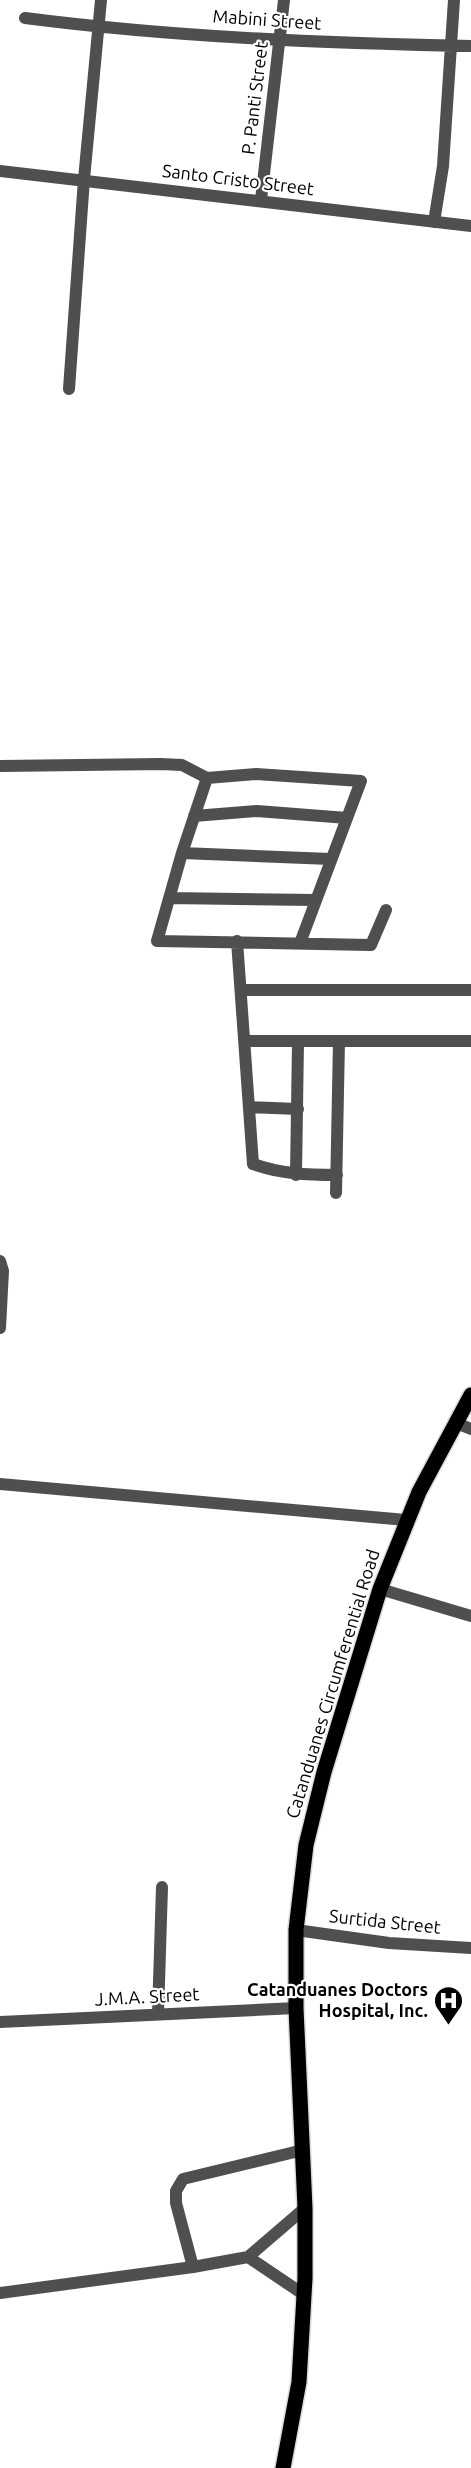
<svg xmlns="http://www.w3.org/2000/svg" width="471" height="2468" viewBox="0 0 471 2468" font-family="Ubuntu,sans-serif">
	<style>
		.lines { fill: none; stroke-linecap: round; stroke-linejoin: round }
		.major-casing { stroke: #dbdbdb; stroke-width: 18 }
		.minor { stroke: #4f4f4f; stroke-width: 12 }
		.major { stroke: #000; stroke-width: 15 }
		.labels { text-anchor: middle; stroke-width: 4.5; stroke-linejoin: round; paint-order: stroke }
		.street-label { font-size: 18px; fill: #000; stroke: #fff }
		.poi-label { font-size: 18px; font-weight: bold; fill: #000; stroke: #fff; text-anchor: end }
	</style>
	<rect width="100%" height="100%" fill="#fff"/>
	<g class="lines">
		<defs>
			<path id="major" d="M283,2468L299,2382L305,2278V2208L296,2008V1930L306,1845L324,1772L380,1589L419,1492L471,1395"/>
		</defs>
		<use href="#major" class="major-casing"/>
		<path class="minor" d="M25,18C172,37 322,43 471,46
			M0,171L471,226
			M261,200L284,0
			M434,222L443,166L454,0
			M69,389L84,179L101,0
			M0,766L161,764L182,765L207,778
			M194,816L257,811L347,818
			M182,853L331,859
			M169,898L315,900
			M237,941L253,1164C281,1174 307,1175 337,1175
			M300,943L361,781L256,774L207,778L182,853L157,941L371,945L386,910
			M241,990H471
			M245,1041H471
			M249,1107L298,1109
			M296,1175L298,1042
			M336,1193L339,1041
			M0,1261L3,1271L0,1328
			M456,1423L471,1429
			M0,1484L406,1520
			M380,1589L471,1616
			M296,1930L389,1943L471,1948
			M158,2014L162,1887
			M0,2022L296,2008
			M248,2257L303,2294
			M193,2267L176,2203V2191L183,2179L303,2150
			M0,2293L193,2267L248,2257L305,2208"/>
		<use href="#major" class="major"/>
	</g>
	<defs>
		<symbol id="hospital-pin" viewBox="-11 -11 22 30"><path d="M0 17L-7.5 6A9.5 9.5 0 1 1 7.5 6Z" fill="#000" stroke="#fff"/><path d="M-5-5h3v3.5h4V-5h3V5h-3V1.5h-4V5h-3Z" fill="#fff"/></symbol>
	</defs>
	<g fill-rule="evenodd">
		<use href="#hospital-pin" x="432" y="1984" width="33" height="45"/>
	</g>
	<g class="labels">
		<g class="street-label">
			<text transform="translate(267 20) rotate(4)" y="6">Mabini Street</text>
			<text transform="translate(255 98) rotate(-83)" y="6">P. Panti Street</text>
			<text transform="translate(238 180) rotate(7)" y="6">Santo Cristo Street</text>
			<text transform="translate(333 1684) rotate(-73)" y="6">Catanduanes Circumferential Road</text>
			<text transform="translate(385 1922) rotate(6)" y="6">Surtida Street</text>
			<text transform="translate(147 1997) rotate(-3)" y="6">J.M.A. Street</text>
		</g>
		<g class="poi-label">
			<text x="428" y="1996">Catanduanes Doctors<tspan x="428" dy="21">Hospital, Inc.</tspan></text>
		</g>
	</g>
</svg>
